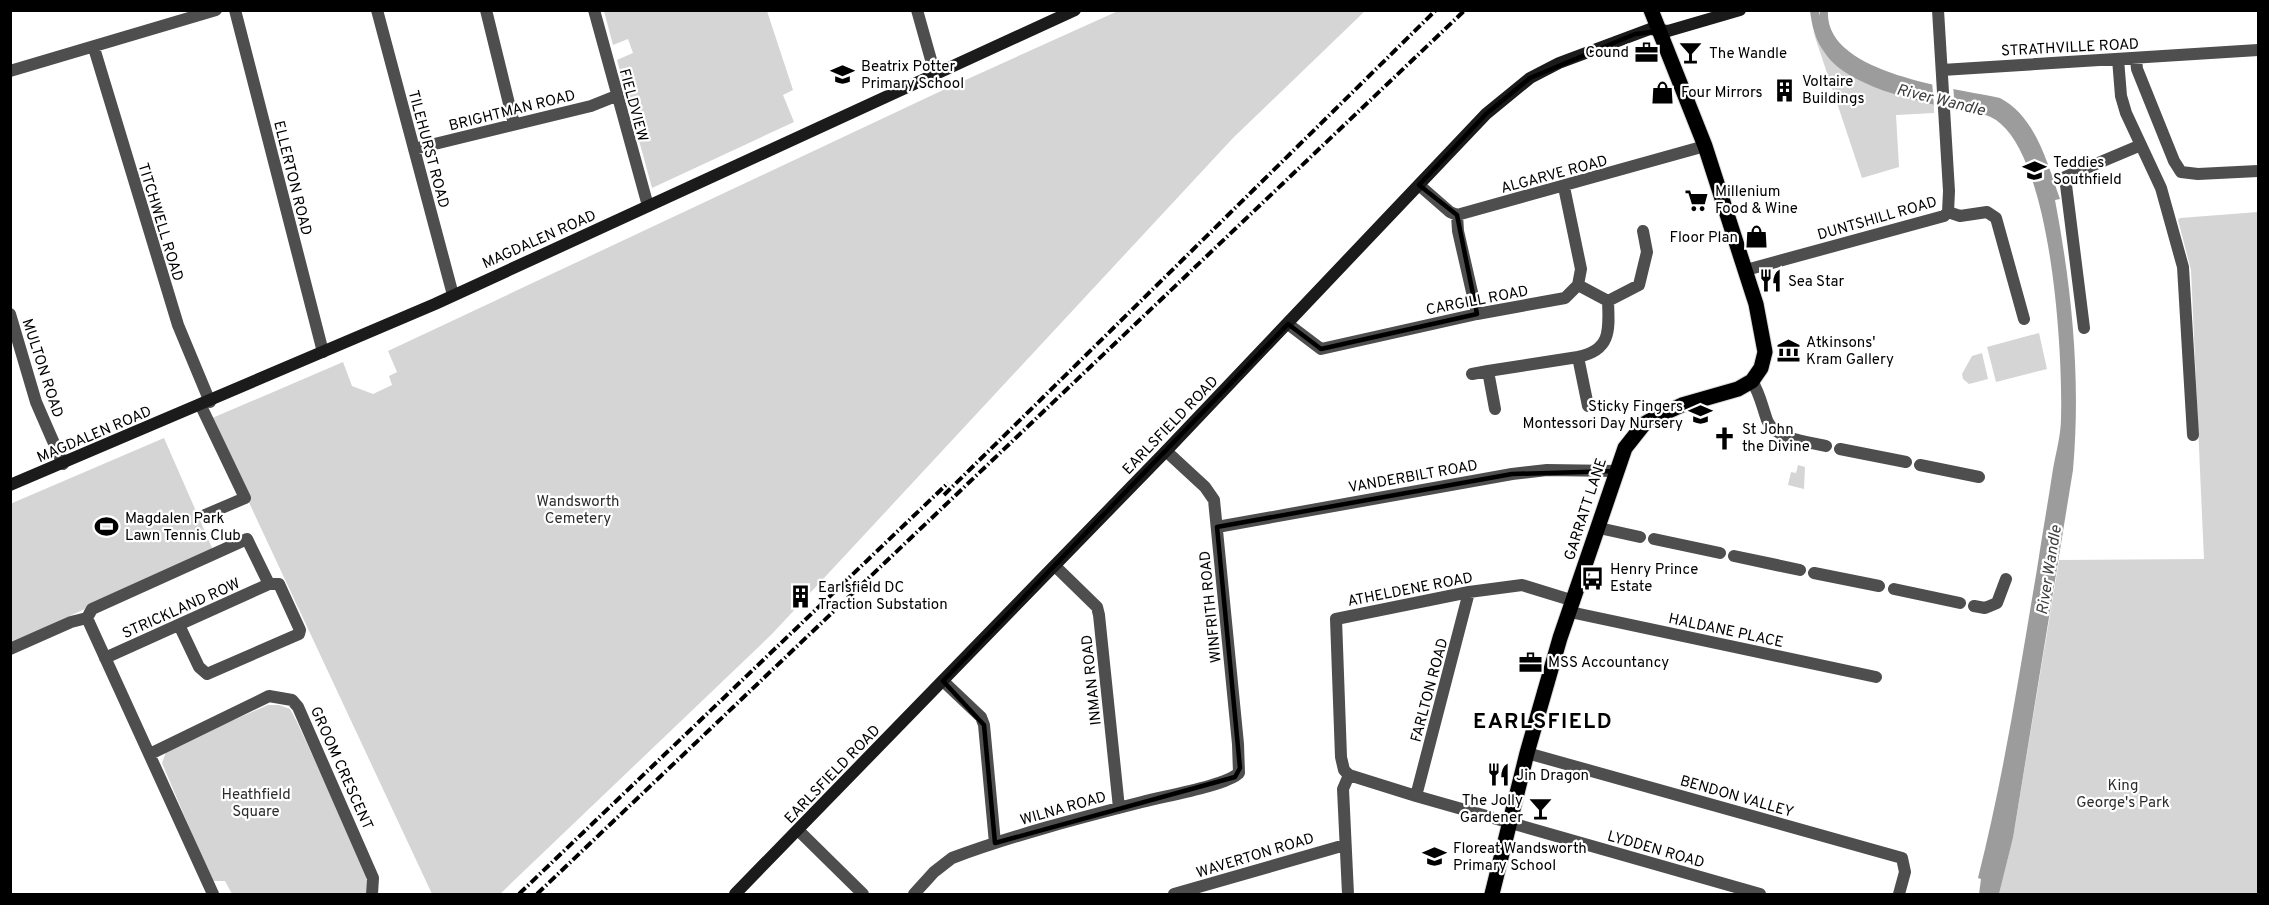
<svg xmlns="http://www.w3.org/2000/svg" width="2269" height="905" viewBox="0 0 2269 905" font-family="Overpass,sans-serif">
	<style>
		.green { fill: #d5d5d5 }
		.water { fill: #9c9c9c }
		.pier { fill: #fff }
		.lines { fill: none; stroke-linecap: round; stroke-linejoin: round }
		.primary-casing { stroke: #dbdbdb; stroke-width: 17 }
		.street { stroke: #4e4e4e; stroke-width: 12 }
		.secondary { stroke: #1b1b1b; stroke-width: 12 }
		.primary { stroke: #000; stroke-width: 15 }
		.rail { stroke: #000; stroke-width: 4; stroke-dasharray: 9 3 1.5 3; stroke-linecap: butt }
		.marked { fill: none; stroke: #000; stroke-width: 4.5; stroke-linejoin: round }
		.labels { text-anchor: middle; stroke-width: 4.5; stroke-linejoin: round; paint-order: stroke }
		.street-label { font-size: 15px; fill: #000; stroke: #fff }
		.poi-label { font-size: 15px; fill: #000; stroke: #fff; text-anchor: start }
		.park-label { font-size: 15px; fill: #2c2c2c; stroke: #fff }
		.water-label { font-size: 16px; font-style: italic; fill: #3d3d3d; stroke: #fff }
		.district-label { font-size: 21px; font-weight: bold; letter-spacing: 1.5px; fill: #000; stroke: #fff }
	</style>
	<rect width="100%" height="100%" fill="#fff"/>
	<path class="green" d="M604,11H767L793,90L783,95L794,122L652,188L617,60L633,53L628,39L613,45Z
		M1118,11H1365L1233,138L772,634L500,894H432L210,419L343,362L352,386L373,394L392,385L389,376L397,372L388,351L941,91Z
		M1813,31C1834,79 1887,92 1934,105V113L1896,115L1899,167L1862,178Z
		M2258,212V894H1999L2013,838L2059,560L2204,559L2191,270L2178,220L2180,218Z
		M2039,333L2047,369L1996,382L1987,347Z
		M1982,353L1988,379L1969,384L1963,379L1962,374L1972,356Z
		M164,438L213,550L11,643L10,504Z
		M1798,465L1805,467L1804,489L1788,485L1791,472L1796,473Z
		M268,705H279L290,709L297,722L367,873L366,894H232L225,881H212L162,763L167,749Z"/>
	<path class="water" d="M1810,11H1819V16L1820,11H1828C1824,74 1955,88 2000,98C2036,117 2047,163 2060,199L2055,200C2072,290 2081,378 2073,470L2013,838L1999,894H1979L1981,879L1978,878C2004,775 2019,675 2037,569C2042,536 2048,502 2053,469C2056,452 2061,435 2061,418C2063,352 2052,169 2001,124C1989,112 1969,112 1953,109C1917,101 1846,86 1825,53C1815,40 1812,26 1810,11Z"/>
	<path class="pier" d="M1932,81L1953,84L1955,111L1934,107Z"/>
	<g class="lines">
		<defs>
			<path id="primary" d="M1492,894L1527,753L1560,638L1625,448L1644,424L1660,415L1682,405L1738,389L1752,381L1761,368L1765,352L1756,304L1705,146L1651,10"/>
		</defs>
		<use href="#primary" class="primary-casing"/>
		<path class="street" d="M235,10L323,352
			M377,10L453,295
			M486,10L514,124
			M594,10L648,206
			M917,10L935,74
			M94,48L178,325L210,402
			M2118,59L2121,96L2126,113L2161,188L2183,267L2193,435
			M2136,59L2137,69L2174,161L2181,172L2198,174L2258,171
			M1942,70L2258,50
			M10,71L216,10
			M414,149L591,106L616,96
			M1419,185L1450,212L1457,215L1705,146
			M1948,212L1960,216L1987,212L1996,218L2024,319
			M1457,215L1458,231L1477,314
			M1746,270L1944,216L1948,212L1949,191L1938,10
			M1578,285L1608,301
			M10,314L36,402L63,464
			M1288,324L1321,349L1477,314L1565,298L1578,285L1581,269L1564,187
			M2084,328L2065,177L2141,145
			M1472,374L1488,371
			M1752,381C1760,394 1762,406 1767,420C1774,439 1809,442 1826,446
			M201,406L245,498L205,515
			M1588,406L1578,357C1612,350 1609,329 1608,301L1639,285L1647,252L1643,231
			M1495,409L1488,371L1578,357
			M1840,449L1906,462
			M1920,465L1979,477
			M1217,527L1512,474L1547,470L1616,471
			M1599,528L1640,537
			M1654,539L1720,553
			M1734,556L1800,570
			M1055,566L1097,607L1099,615L1119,808
			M1814,573L1879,586
			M1894,589L1960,603
			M1469,592L1416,796L1760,894
			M1974,606L1985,608L1997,603L2006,579
			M1570,612L1876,677
			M87,618L213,894
			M10,649L71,622L87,618L92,609L247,539L269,584H279L300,630L299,634L207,674L199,667L179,625
			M105,658L269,584
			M943,681L981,717L984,725L995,843
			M1527,753L1902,858L1905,872L1899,894
			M150,754L269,696L292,700L298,707L373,878L372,894
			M1349,775L1416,796
			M798,830L863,894
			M914,894L934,872L952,858C1014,835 1079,818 1142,802C1164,796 1225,786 1239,773L1238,744L1214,500L1205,487L1166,451
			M1174,894L1345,845
			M1348,894L1343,789L1349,775L1344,770L1341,757L1336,619L1469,592L1522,585L1574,601"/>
		<path class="secondary" d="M10,485L435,304L1075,10
			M735,894L1166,451L1486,114L1530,78L1559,63L1650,29L1668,31L1740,10"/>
		<use href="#primary" class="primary"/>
		<path class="rail" d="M944,495L1436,10
			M519,894L948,483
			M537,894L1465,10"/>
	</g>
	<path class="marked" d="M1660,31L1705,146L1761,324L1765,352L1752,381L1682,405L1644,424L1625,448L1616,471L1512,474L1217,527L1240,768L1235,777L995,843L984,725L943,681L1288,324L1321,349L1477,314L1457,215L1419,185L1486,114L1530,78L1635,34Z"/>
	<defs>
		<symbol id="office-bare" viewBox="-9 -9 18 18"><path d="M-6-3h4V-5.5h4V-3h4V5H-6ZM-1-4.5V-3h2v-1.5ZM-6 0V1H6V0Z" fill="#000" stroke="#fff" stroke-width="2.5" paint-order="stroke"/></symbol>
		<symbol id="bar-bare" viewBox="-9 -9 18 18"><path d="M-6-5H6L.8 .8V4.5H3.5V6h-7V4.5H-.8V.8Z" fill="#000" stroke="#fff" stroke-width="2.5" paint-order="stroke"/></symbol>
		<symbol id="school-bare" viewBox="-9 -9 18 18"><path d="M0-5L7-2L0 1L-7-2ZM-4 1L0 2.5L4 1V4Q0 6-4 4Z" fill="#000" stroke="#fff" stroke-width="2.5" paint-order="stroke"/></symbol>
		<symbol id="building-bare" viewBox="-9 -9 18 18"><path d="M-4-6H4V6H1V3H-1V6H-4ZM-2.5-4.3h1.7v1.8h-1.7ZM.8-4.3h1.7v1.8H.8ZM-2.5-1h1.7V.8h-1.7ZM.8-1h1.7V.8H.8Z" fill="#000" stroke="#fff" stroke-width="2.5" paint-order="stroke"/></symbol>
		<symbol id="shop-bare" viewBox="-9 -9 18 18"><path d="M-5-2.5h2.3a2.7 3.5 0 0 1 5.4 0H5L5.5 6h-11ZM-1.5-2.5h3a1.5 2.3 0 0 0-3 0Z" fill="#000" stroke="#fff" stroke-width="2.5" paint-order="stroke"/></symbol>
		<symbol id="supermarket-bare" viewBox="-9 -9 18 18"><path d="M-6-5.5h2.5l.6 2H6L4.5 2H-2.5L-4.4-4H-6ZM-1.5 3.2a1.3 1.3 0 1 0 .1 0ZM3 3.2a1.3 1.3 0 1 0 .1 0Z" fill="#000" stroke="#fff" stroke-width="2.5" paint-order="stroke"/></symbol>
		<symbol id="restaurant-bare" viewBox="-9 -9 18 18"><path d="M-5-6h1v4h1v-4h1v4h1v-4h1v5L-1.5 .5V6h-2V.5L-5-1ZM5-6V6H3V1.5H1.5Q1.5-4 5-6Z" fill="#000" stroke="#fff" stroke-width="2.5" paint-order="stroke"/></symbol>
		<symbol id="museum-bare" viewBox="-9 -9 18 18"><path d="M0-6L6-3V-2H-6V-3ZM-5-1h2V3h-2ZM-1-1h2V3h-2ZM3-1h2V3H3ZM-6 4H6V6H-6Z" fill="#000" stroke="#fff" stroke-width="2.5" paint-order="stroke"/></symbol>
		<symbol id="church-bare" viewBox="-9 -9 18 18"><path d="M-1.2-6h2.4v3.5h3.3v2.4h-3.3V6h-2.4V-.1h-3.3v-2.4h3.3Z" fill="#000" stroke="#fff" stroke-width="2.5" paint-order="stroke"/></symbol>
		<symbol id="stadium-bare" viewBox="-9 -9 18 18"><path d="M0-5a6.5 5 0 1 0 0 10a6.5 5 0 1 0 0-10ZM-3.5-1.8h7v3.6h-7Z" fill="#000" stroke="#fff" stroke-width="2.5" paint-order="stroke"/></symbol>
		<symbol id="bus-bare" viewBox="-9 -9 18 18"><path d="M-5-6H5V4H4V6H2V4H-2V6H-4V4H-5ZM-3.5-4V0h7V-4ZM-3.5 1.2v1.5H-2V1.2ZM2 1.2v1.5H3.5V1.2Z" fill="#000" stroke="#fff" stroke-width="2.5" paint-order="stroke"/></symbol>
	</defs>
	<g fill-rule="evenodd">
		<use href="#office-bare" x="1630" y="36" width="33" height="33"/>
		<use href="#bar-bare" x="1674" y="36" width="33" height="33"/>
		<use href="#school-bare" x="826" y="58" width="33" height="33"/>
		<use href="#building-bare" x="1768" y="74" width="33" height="33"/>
		<use href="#shop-bare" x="1646" y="76" width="33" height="33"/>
		<use href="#school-bare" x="2018" y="154" width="33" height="33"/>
		<use href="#supermarket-bare" x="1680" y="184" width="33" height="33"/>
		<use href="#shop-bare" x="1740" y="220" width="33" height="33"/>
		<use href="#restaurant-bare" x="1754" y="264" width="33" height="33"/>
		<use href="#museum-bare" x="1772" y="334" width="33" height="33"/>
		<use href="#school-bare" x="1684" y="398" width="33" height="33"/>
		<use href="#church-bare" x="1708" y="422" width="33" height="33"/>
		<use href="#stadium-bare" x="90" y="510" width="33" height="33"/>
		<use href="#bus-bare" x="1576" y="562" width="33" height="33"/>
		<use href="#building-bare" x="784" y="580" width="33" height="33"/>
		<use href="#office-bare" x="1514" y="646" width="33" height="33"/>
		<use href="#restaurant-bare" x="1482" y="758" width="33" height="33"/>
		<use href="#bar-bare" x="1524" y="792" width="33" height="33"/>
		<use href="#school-bare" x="1418" y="840" width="33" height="33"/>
	</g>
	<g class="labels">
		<g class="street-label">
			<text transform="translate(2070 47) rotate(-3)" y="5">STRATHVILLE ROAD</text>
			<text transform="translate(634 105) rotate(75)" y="5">FIELDVIEW</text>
			<text transform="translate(512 110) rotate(-14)" y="5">BRIGHTMAN ROAD</text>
			<text transform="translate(429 149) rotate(75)" y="5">TILEHURST ROAD</text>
			<text transform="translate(1554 174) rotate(-15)" y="5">ALGARVE ROAD</text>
			<text transform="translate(293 178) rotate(76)" y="5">ELLERTON ROAD</text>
			<text transform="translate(1877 218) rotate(-16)" y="5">DUNTSHILL ROAD</text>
			<text transform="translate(161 222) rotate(73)" y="5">TITCHWELL ROAD</text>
			<text transform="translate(539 239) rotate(-24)" y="5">MAGDALEN ROAD</text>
			<text transform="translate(1477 300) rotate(-11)" y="5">CARGILL ROAD</text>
			<text transform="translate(43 368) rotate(72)" y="5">MULTON ROAD</text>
			<text transform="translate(1170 425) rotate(-46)" y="5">EARLSFIELD ROAD</text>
			<text transform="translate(94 434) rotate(-23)" y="5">MAGDALEN ROAD</text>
			<text transform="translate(1413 476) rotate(-10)" y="5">VANDERBILT ROAD</text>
			<text transform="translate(1585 509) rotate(-72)" y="5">GARRATT LANE</text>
			<text transform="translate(1410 589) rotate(-11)" y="5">ATHELDENE ROAD</text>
			<text transform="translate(1210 607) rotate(-96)" y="5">WINFRITH ROAD</text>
			<text transform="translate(181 608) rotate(-24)" y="5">STRICKLAND ROW</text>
			<text transform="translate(1726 630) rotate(12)" y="5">HALDANE PLACE</text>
			<text transform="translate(1091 680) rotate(-96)" y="5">INMAN ROAD</text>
			<text transform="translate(1429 690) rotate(-75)" y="5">FARLTON ROAD</text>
			<text transform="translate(342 768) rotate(66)" y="5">GROOM CRESCENT</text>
			<text transform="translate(832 774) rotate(-46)" y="5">EARLSFIELD ROAD</text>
			<text transform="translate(1737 796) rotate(16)" y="5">BENDON VALLEY</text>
			<text transform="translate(1063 808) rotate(-16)" y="5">WILNA ROAD</text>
			<text transform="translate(1656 849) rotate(16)" y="5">LYDDEN ROAD</text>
			<text transform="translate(1255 855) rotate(-17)" y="5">WAVERTON ROAD</text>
		</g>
		<g class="poi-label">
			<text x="1629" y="57" text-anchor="end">Cound</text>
			<text x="1709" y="58">The Wandle</text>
			<text x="861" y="71">Beatrix Potter<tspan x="861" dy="17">Primary School</tspan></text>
			<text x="1802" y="86">Voltaire<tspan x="1802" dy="17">Buildings</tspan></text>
			<text x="1681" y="97">Four Mirrors</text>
			<text x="2053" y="167">Teddies<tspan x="2053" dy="17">Southfield</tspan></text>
			<text x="1715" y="196">Millenium<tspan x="1715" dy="17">Food &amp; Wine</tspan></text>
			<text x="1738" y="242" text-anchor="end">Floor Plan</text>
			<text x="1788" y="286">Sea Star</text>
			<text x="1806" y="347">Atkinsons'<tspan x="1806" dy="17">Kram Gallery</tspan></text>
			<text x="1683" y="411" text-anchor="end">Sticky Fingers<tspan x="1683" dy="17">Montessori Day Nursery</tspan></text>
			<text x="1742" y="434">St John<tspan x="1742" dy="17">the Divine</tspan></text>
			<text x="125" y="523">Magdalen Park<tspan x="125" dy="17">Lawn Tennis Club</tspan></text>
			<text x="1610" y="574">Henry Prince<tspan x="1610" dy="17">Estate</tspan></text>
			<text x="818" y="592">Earlsfield DC<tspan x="818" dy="17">Traction Substation</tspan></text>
			<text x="1548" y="667">MSS Accountancy</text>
			<text x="1516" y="780">Jin Dragon</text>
			<text x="1523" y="805" text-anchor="end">The Jolly<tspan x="1523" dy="17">Gardener</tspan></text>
			<text x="1453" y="853">Floreat Wandsworth<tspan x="1453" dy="17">Primary School</tspan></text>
		</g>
		<g class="park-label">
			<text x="578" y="506">Wandsworth<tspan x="578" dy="17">Cemetery</tspan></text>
			<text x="2123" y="790">King<tspan x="2123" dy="17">George's Park</tspan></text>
			<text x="256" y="799">Heathfield<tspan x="256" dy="17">Square</tspan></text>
		</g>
		<g class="water-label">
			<text transform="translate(1941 99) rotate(14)" y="6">River Wandle</text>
			<text transform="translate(2048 570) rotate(-81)" y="6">River Wandle</text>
		</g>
		<g class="district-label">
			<text x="1543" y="728">EARLSFIELD</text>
		</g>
	</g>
	<rect width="2269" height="905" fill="none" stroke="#000000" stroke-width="24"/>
</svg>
